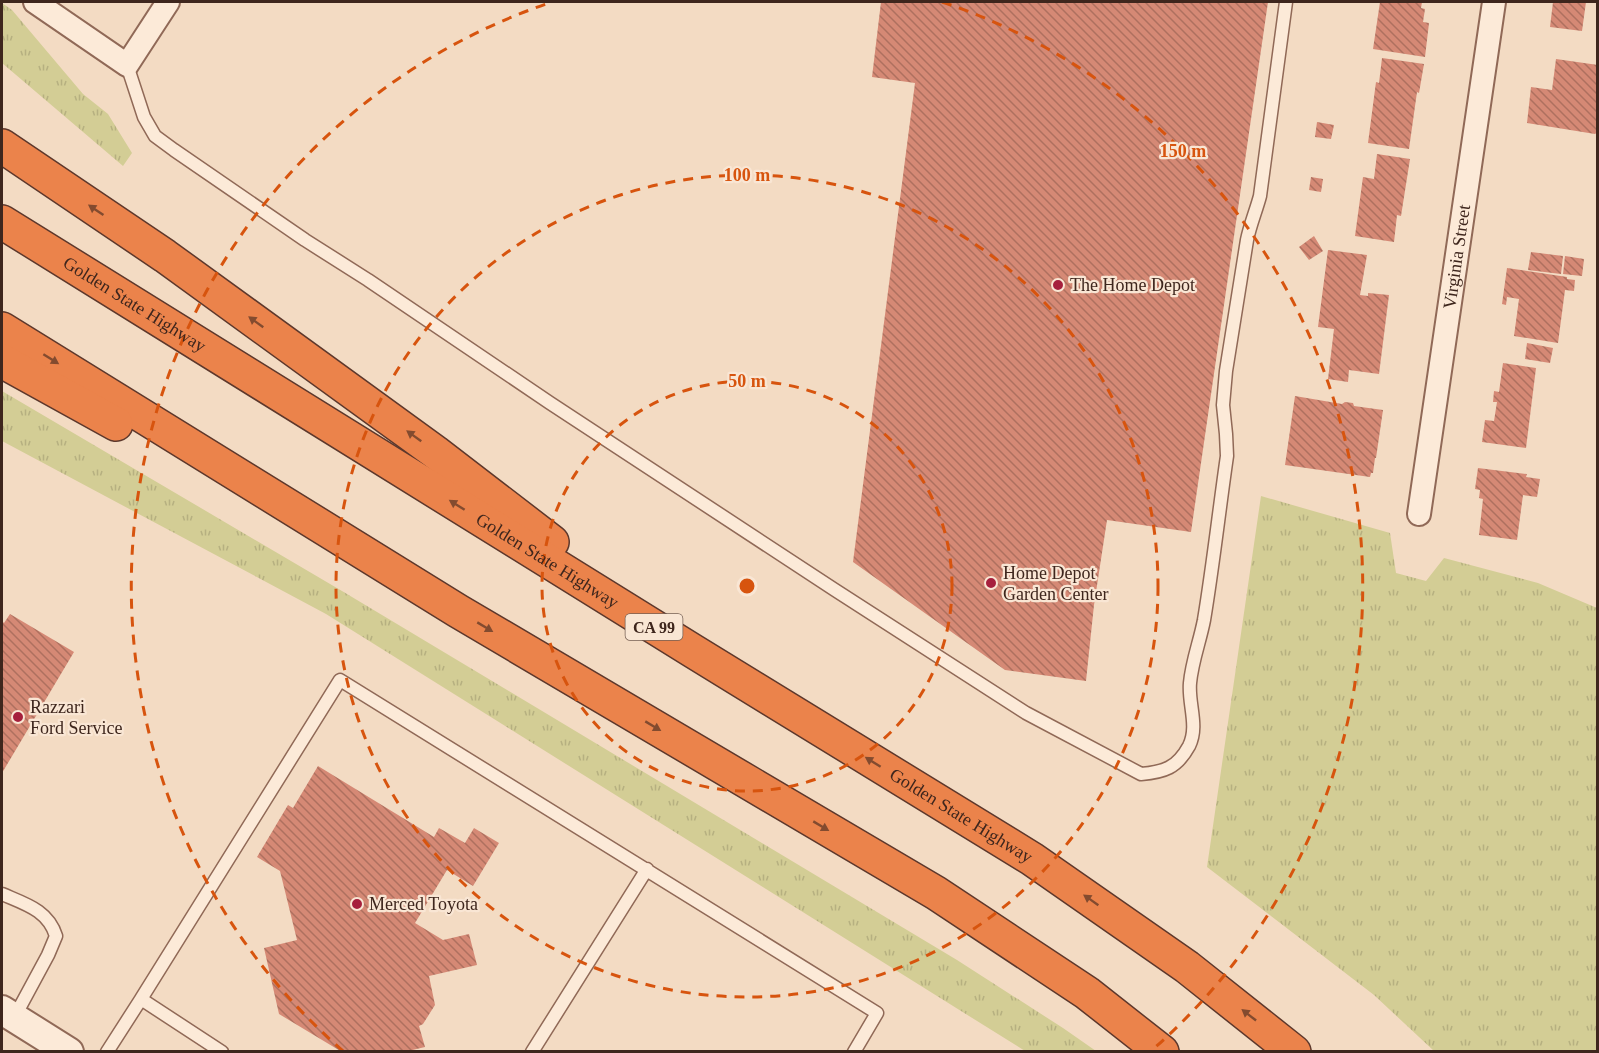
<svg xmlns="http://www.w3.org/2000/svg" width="1599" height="1053" viewBox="0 0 1599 1053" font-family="Georgia,serif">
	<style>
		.grass { fill: url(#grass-tufts) }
		.building { fill: url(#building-back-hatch) }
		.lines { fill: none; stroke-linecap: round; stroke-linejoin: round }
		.service-casing { stroke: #906957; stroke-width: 15 }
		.minor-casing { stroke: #906957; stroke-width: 26 }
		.tertiary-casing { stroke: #906957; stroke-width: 32 }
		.motorway-casing { stroke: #5d382c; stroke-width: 36 }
		.service { stroke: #fcead8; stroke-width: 12 }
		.minor { stroke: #fcead8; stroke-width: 22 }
		.tertiary { stroke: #fcead8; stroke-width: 28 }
		.motorway { stroke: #eb834b; stroke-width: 33 }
		.oneway { fill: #834b2f }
		.ring { fill: none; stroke: #d7540e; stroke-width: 3; stroke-dasharray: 10 8 }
		.poi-dot { fill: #a6203d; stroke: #f9e6d4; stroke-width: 2 }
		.labels { text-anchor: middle; stroke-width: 4.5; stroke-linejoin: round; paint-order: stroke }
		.shield { fill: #f9e6d4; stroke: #766054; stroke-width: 1.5 }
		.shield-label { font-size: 16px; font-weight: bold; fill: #3e261d }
		.street-label { font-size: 18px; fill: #3e261d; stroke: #f9e6d4 }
		.poi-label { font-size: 18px; fill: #3e261d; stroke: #f9e6d4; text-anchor: start }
		.centre { fill: #d7540e; stroke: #f9e6d4; stroke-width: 3 }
		.ring-label { font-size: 18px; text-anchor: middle; font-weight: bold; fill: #d7540e; stroke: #f9e6d4; stroke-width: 4.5; stroke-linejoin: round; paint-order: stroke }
	</style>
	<defs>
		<pattern id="grass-tufts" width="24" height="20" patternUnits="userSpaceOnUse" patternTransform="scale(1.5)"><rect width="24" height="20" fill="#d3cd95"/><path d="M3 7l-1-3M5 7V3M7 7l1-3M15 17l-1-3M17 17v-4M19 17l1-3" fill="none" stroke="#b6b080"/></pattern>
		<pattern id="building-back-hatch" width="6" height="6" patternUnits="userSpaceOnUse" patternTransform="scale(1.5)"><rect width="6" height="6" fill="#d58975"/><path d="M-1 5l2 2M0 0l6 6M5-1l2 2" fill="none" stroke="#ae705f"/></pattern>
	</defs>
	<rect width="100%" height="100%" fill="#f3dbc3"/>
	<path class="grass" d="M2,3L12,10L83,94L108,114L132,153L123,166L2,63Z
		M2,391L342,591L957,960L1063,1028L1096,1051H1025L326,614L2,441Z
		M1261,496L1390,533L1396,573L1426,581L1444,558L1538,583L1597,608V1051H1434L1374,995L1207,867Z"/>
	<path class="building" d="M881,2H1268L1191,532L1107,520L1094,605L1086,681L1005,670L853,562L915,83L872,77Z
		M1380,2H1422L1421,8L1425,9L1423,22L1429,23L1425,57L1373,49Z
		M1553,2H1586L1582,31L1550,27Z
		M1382,58L1424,64L1419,93L1417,92L1409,149L1368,143L1376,82L1379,83Z
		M1556,59L1598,65V132L1595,134L1527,123L1531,87L1552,90Z
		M1317,122L1334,125L1331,139L1315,137Z
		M1377,154L1410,159L1401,216L1397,215L1394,242L1355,236L1363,177L1374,179Z
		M1311,177L1323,179L1321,192L1309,190Z
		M1314,236L1323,251L1309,260L1299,247Z
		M1328,250L1367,255L1360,295L1368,296V293L1389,295L1379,374L1349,370L1348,382L1328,379L1334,329L1318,327Z
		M1531,252L1563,256L1561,274L1528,270Z
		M1565,256L1584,259L1582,276L1563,274Z
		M1507,268L1567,277V279L1575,280L1574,291L1565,290L1558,343L1514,336L1519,299L1507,297L1506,305L1502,304Z
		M1527,343L1553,348L1550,363L1525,359Z
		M1503,363L1536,368L1526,448L1482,442L1485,420L1494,421L1497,402H1493L1494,391L1499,392Z
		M1295,396L1342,404L1345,402L1353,403L1354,406L1383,410L1376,458H1375L1373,473H1371L1370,477L1285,465Z
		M1478,468L1527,474L1526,477L1540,479L1537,497L1523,495L1517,540L1479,535L1483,499L1479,498L1480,490L1475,489Z
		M10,614L74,652L2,773V621L4,623Z
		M318,766L434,837L439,828L465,843L474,828L499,843L473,886L447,870L415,923L443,940L469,934L477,965L429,976L435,1005L423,1024L419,1026L425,1047L404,1052H342L279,1014L264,948L297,940L280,871L257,857L288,805L293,808Z"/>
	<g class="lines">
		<defs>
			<path id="service" d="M127,65L144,117L155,136L174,150L305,240L368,280L550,403L835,590L1026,713L1141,774C1164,772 1177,768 1189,746C1199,726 1188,704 1190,683C1192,661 1200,641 1204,620C1213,566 1219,511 1227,456L1226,434L1223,405L1226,371L1247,240C1250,225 1256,211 1260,196L1286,2
				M2,894C25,904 48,910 56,936L48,955L14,1018
				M107,1052L141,999
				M222,1052L141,999L340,680L877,1013L854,1052
				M532,1052L647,869"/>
			<g id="minor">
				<path d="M35,2L127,65L168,2"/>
				<path id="s1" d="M1419,514L1494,2"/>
			</g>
			<path id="tertiary" d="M2,1010L69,1052"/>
			<g id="motorway">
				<path d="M2,146L165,256L435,452L552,542"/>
				<path id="s2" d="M2,222L693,651L1032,859L1187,967L1294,1052"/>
				<path d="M2,329L458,611L936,893L1087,993L1162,1052"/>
				<path d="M2,361L116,424"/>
			</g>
		</defs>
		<use href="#service" class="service-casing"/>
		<use href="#minor" class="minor-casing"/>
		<use href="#tertiary" class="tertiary-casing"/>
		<use href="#motorway" class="motorway-casing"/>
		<use href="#service" class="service"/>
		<use href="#minor" class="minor"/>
		<use href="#tertiary" class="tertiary"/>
		<use href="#motorway" class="motorway"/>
	</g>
	<defs><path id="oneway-solid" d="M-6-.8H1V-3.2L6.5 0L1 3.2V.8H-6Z" transform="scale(1.5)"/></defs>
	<g class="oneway">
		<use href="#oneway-solid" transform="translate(96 210) rotate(-146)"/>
		<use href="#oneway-solid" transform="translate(256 322) rotate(-144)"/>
		<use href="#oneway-solid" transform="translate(51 359) rotate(32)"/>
		<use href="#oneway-solid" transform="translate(414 436) rotate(-144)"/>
		<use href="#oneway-solid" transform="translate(457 505) rotate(-148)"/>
		<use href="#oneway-solid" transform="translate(485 627) rotate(31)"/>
		<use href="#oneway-solid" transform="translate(653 726) rotate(31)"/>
		<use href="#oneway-solid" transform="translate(873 762) rotate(-148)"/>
		<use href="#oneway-solid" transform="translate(821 826) rotate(31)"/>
		<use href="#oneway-solid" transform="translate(1091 900) rotate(-145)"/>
		<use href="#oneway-solid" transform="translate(1249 1015) rotate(-142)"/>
	</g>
	<g class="ring">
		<circle cx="747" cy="586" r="205"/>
		<circle cx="747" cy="586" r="411"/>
		<path d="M343 1051A616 616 0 0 1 552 2M942 2A616 616 0 0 1 1151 1051"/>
	</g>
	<g class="poi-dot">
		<circle cx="1058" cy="285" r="6"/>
		<circle cx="991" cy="583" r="6"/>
		<circle cx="18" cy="717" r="6"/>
		<circle cx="357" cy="904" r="6"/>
	</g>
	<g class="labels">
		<rect class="shield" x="625.5" y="614" width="57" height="26" rx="4.5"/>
		<g class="shield-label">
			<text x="654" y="633">CA 99</text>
		</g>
		<g class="street-label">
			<text dy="6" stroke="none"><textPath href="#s1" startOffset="260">Virginia Street</textPath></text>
			<text dy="6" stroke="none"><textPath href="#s2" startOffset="156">Golden State Highway</textPath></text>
			<text dy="6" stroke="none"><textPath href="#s2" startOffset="642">Golden State Highway</textPath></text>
			<text dy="6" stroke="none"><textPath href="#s2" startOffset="1128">Golden State Highway</textPath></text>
		</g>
		<g class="poi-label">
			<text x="1070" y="291">The Home Depot</text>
			<text x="1003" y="579">Home Depot<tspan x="1003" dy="21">Garden Center</tspan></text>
			<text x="30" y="713">Razzari<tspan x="30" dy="21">Ford Service</tspan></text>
			<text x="369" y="910">Merced Toyota</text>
		</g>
	</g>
	<circle cx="747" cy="586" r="9" class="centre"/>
	<g class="ring-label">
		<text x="1183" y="157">150 m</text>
		<text x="747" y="181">100 m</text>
		<text x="747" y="387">50 m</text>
	</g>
	<rect width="1599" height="1053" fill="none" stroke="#3e261d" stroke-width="6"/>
</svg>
